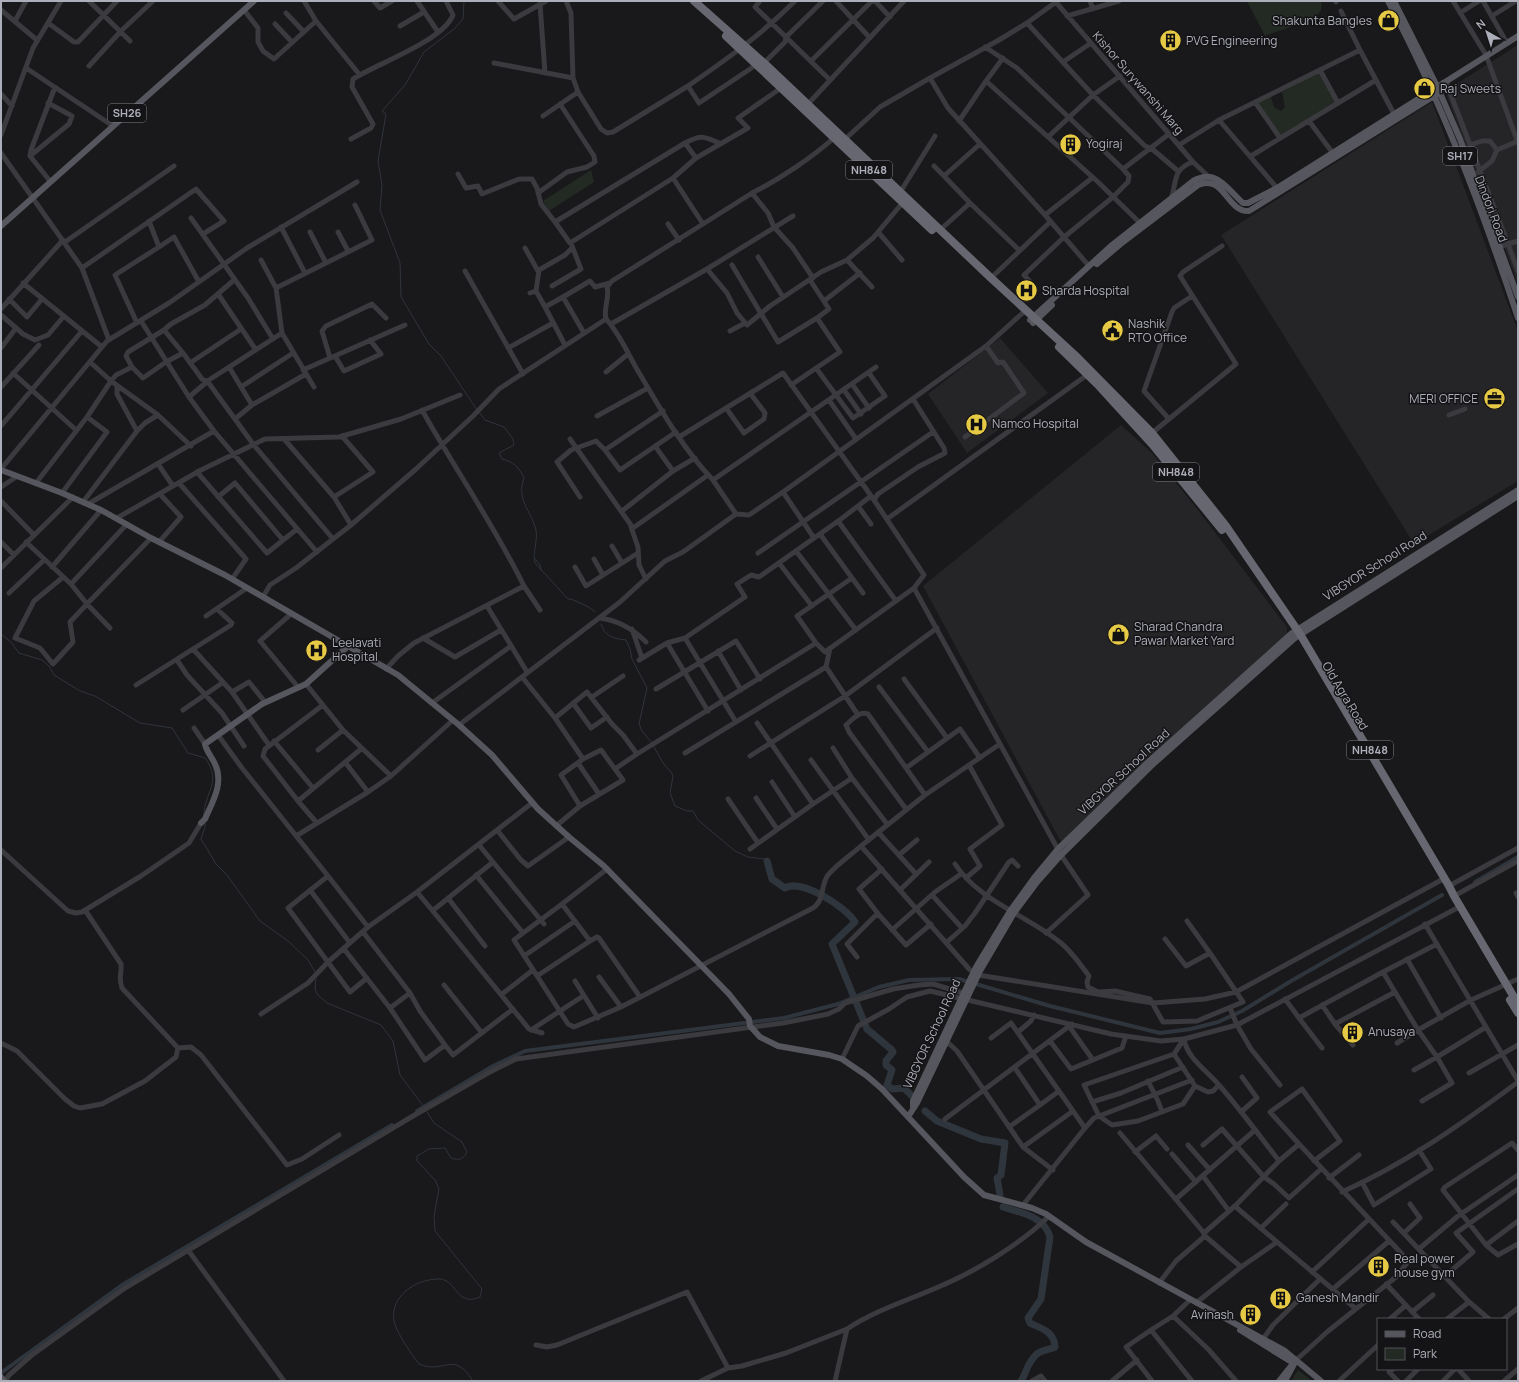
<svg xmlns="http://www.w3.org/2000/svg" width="1519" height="1382" viewBox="0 0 1519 1382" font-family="Manrope,sans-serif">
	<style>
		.built { fill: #252427 }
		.green { fill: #232a24 }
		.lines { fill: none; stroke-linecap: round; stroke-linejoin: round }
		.stream { stroke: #2f353d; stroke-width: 1 }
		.canal { stroke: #2f353d; stroke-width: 4 }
		.river { stroke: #2f353d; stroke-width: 7 }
		.minor { stroke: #3a3a3f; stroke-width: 5 }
		.major { stroke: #56565e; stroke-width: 6 }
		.highway { stroke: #666770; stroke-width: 8 }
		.labels { text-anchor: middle; stroke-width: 3; stroke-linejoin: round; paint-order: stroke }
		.shield { fill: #141315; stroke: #7e8088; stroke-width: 1 }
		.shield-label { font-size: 11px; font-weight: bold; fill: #acaeb9 }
		.poi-label { font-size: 12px; fill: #acaeb9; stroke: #141315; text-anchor: start }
		.street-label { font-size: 12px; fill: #acaeb9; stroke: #141315 }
	</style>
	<rect width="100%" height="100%" fill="#19181a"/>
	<path class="built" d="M1518,45V284L1445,91Z
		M1432,102L1518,331V481L1414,544L1221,235Z
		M1000,338L1048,393L967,453L928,394Z
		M1121,425L1152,453L1198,510L1287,627V636L1062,844L923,586Z"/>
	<path class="green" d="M1247,1H1321C1322,5 1322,10 1319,13C1309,23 1279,30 1265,36Z
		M1320,71L1336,103L1280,137L1257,103L1271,97L1274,107L1281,111L1285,107L1282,92Z
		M591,170L594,182L549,211L543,201Z
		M1298,1370L1312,1381H1291Z"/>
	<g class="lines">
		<path class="stream" d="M464,1L463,19L454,29L424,52L405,85L382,111L386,114L378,161L382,185L380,210L400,263L401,297L429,344L441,356L477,410
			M479,412L485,420L504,427L513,439L514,445L499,453L502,459C512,461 520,468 524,478C516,500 531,510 536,530C538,541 532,554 535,563L568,599H571L589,607L595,612
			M535,559L540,565L541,570
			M601,624C604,636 614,639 626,640L630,649L632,659L647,688L639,724L642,731L652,743
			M1,634L11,642L19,653L42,660L49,666L54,675L80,691L95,696L140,723L172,728L188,753L205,758C223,783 204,792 204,815
			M653,745L663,763L671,772L673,776L670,793L675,806L687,811H693L698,820L735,851L748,857L764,859L767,861
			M205,822V827L201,839L216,864L227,875L260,921L288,941L308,960L315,972
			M316,979L315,989L317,994L327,1003L381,1025L393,1041L400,1075L424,1107
			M427,1112L434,1123L462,1142L467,1152C464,1159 459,1161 451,1158L445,1148L429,1149L417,1156V1161L435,1180L439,1189L434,1216L435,1231L482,1289L480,1297C455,1308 457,1277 437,1279C415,1280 390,1296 394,1321C396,1332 412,1355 419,1364C445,1375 453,1349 473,1381"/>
		<path class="canal" d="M1475,882L1518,857
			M417,1111L493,1066L525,1051L784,1018L838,1004L879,987L909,980L959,979L1050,1006L1160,1033L1191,1029L1218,1022L1242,1011L1291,981L1442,895
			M1,1373L122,1285L392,1125"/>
		<path class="river" d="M767,861L772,879L785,888C801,878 846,907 855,922L832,944L853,995
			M856,1002L867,1029L892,1050L893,1052L886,1061V1065L892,1070L887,1085L892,1089L904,1088L913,1097
			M925,1111L937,1121L981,1139L1005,1143L1001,1175L997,1178L1000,1195
			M1003,1207C1021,1213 1044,1216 1050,1237L1041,1299L1028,1318L1030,1323C1042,1329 1054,1331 1055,1347C1049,1350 1042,1350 1037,1354C1027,1362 1027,1372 1021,1381"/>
		<path class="minor" d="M89,1L130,41
			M304,1L316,21L359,74
			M374,1L380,8L392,1
			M417,1L438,32
			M498,1L514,19L546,1
			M566,1L571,13L573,78L578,92L601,129L607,133L613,132L688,86L699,103L756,65
			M760,1L755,7L830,80
			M836,1L870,38
			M875,1L890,17
			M1055,1L1193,162L1208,176L1209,178
			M1090,1L1093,9
			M1336,1V2
			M1453,1L1486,55L1518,143
			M1483,1L1507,43
			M1056,2L1027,23L1093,95L1145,146L1151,148L1178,171
			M540,4L545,73
			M1,10L37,40
			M244,10L258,28V42L263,51L274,59L316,21
			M1341,11L1360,50
			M286,13L304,32
			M1460,13L1479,1
			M1067,16L1119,1
			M1492,16L1516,1
			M15,21L26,1
			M48,23L74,42H78L117,1
			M275,24L292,42
			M400,26L424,12
			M985,47L1017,68L1123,169L1169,134
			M1003,58L986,81L1098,182L1140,223
			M811,61L872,1
			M1063,62L1091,43
			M494,63L573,78
			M764,63L785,42L786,37L823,1
			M89,66L121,31L153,1
			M26,68L113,126
			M1320,70L1338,103
			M930,78L999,40L1027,23
			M1446,82L1508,244L1518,241
			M688,86C727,59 761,35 795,1
			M1,94L12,106
			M1255,102L1280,138
			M807,105L904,1
			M543,116L578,92
			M1219,120L1277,188
			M959,121L986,81
			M1309,121L1332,152
			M1,135L33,48L61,1
			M1048,137L1093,95L1120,76
			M351,139L371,128L373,124L352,87L353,79C376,64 443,41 453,15L446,1
			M843,141L880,107L930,78L948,108L1045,215L1089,266
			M685,143C701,135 703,136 719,143
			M1179,145L1219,120L1360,50L1394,114
			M1470,145L1482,141H1490L1497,150
			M1,153L82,268L109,340
			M30,156L69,124L72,116L48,103
			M1251,156L1376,80
			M696,158L748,128L738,118L781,88
			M934,166L944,176L980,144
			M1478,172L1492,161L1497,150L1518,141
			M458,174L466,188L478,186L482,194L519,179H532L537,188L541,204L555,222
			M944,176L970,203
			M673,178L696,158L685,143L555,222L570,243L673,178L703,224L752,193
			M50,181L30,156L31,150L55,87
			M538,193L567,172L587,167L595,162L594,156L560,104
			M899,194L935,136
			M1171,199C1177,182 1172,169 1193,162
			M1045,215L1092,178
			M191,218L248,298L273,339
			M668,224L679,240
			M281,227L305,273
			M940,230L970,203L1019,250
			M310,232L326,263
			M338,232L348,251
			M878,232L902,260
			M65,242L174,166
			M159,247L174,237L199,282
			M525,248L538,271
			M1497,248L1508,244L1518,271
			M758,257L783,297
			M261,260L276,288
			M847,260L872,287
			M732,265L778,342L817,318L840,352L791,385
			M82,268L196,189L224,221L203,234
			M707,269L793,216
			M465,271L523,374
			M813,278L793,248L774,227L768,213L752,193C780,179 813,157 836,136
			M991,278L1050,222
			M810,280L829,309L817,318
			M23,283L102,347
			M1033,285L1024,275L1063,238L1113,197L1128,182L1129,176L1123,169
			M552,286L581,269L572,246
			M536,291L545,307
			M530,293L536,291L539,270L565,255L572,248
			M218,294L256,350
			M563,297L590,281L595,287L610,283
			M9,299L27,317L42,299
			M824,301L860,273
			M1,309L63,240
			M1,315L23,334L35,340L48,335L64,316
			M606,319C603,308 610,298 607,287L612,281L703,224
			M141,321L189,397L214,431L317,552
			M137,323L115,275L159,247L149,221
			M611,324L707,269L727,293L737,313L747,325L770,306L821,272L847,260L873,238L904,201
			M164,330L171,324L205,305L234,280
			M730,331L745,323
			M565,345L545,307L563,297L584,333
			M1,348L16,328
			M508,348L553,323
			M183,353L164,330L128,352L126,356L132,367L143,378L166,362L183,353L202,379L208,382L253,444L333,539
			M335,356L344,371L381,354L370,340
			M330,358L322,331L326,326L372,304L386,318
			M90,362L111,381L116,375L132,367
			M190,363L241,329
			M229,367L252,405
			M816,368L853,418L885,396L869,373
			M303,370L405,325
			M606,372L628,354
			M13,373L76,430
			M852,384L869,408
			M117,386V394L137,431
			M1,387L39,345
			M241,387L293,353
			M314,387L282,333L276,288L372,240L355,205
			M844,390L861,414
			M189,397L209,380L282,333
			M829,400L856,439
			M726,408L744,433L764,419L765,413L750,393
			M422,410C455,469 494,525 524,586
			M1449,415L1465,409
			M597,416L648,388
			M235,419L252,405L306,374
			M1169,419L1144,391L1172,312L1174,308L1192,296
			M1,426L82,331
			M1152,433L1236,364L1180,276L1183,272L1222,246
			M679,437L783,373L874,500L924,575L914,588L1000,744L925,795L861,846
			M965,437L1024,393L1003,362L998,363L986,346
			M570,439L633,528L708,475
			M285,440L334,497L351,525
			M655,446L673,471
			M605,450L663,411
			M158,464L173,486
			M1,469L107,341L169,303L247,248L357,182
			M197,472L267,553L297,529
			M713,480L736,514
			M36,483L87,417L111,381L158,415L191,446
			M179,483L246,559L232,579
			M1,487L16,477
			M783,492L814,538
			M62,493L107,432L87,417
			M218,497L235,483L283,540
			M334,497L373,472L342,436
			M580,497L557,462L571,450L596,441L605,450L620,470L676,432
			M874,500L878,494L918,467L945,453L944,448L913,399
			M1,501L34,535
			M83,502L137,431L145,423L158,415
			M88,504L214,431
			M858,506L871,524
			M622,511L673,471L695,458
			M117,518L201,470L265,439L339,437L401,419L460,395
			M887,519L1087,375
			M838,521L896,601
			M631,527L638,547L639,565L646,579
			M820,534L863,593
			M1,542L14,555L73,497
			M26,542L71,584L127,524
			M159,542L181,517L160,494
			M612,546L622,563
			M796,551L856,630
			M758,553L933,432
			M594,559L603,575
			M779,563L812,606
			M52,567L101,510
			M575,567L586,586L638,553
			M1,568L14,555
			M62,578L34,601L15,638L40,648L53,664L73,642L70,622L87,604L110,628
			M71,584L87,604L151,538
			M9,593L44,560
			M263,597L270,585L296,568L351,525L416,469L473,416L499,389L606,319C621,335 629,357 641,376C662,412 684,450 713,480L876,367
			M487,606L527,672
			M291,614L260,641L298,687
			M206,616L247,588
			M599,618C618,620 633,629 646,642
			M632,629L642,658
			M423,638L455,657L501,630
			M667,643L685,638
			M816,643L797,616L852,578
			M830,648L826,667L858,715
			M193,649L232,692L269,745
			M718,651L741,690
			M177,660L187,675L222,713L244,746
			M639,660L667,643L708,711
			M386,669L398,656L414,643L524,586L540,610
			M522,677L555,718L583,759L561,775L580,806L556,826
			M904,679L947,738
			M306,684L343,730L391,776
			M136,685L231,625L232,623L217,609
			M879,687L928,752
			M656,689L736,641L760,679
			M232,692L249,682L265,702
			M592,697L623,676
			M432,703L511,646
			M573,703L591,728L607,717
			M323,705L265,749L263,756L298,801L361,749
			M183,710L222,683
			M555,718L587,692L612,724L623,735L637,754L615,769
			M736,722L685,638L745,597L737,584L751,575L759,577L841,519L871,496
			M757,723L813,804L852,778
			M459,725L620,602L665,561L683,552L736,514L749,515L783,492L986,346L1026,310
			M194,728L205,744
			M218,735L242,768L328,876L288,908L350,992L367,978
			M274,741L313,788
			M1000,744L1061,855L1088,895L1046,933
			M833,748L852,778L887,824
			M318,750L343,730
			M685,753L826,667
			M637,754L816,643L825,652L914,588
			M750,756L845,696L937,628
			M811,760L869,840
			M345,762L368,792
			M578,763L599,794
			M906,768L960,729L980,758
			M772,782L795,817
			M756,798L777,829
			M728,799L758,843
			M298,801L316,822
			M580,806L623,780L601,750L583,759
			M906,809L849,732L846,725C853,719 859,711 868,714L925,795
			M497,830L521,860L528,866L569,837
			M878,832L916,874
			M296,836L368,792L391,776L453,720
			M750,849L813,804
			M1,850L68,911L76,913L82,912L141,876L189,843L201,823
			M899,855L917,840
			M493,862L544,924
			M955,864C980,902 1027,915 1061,943C1072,952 1080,964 1089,976L1087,982L1088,987L1098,992L1115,991L1150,999L1163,1022L1197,1021L1243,1002L1212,956L1187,921
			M882,869L859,889L879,915L906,945L931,924
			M476,875L523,933L514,940L568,1024L574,1027L621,1007L813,908C825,900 820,886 828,875C837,864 851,855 861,846L970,970L978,975L1153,1003L1205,999L1236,992L1445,878
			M328,876L368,927
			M966,878L980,866L970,849L1002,825L969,765
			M1449,886L1518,848
			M310,890L350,943
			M900,890L929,862
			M417,892L432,910L436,908L493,862L479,845
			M1516,893L1518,897
			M932,895L962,928
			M1454,896L1518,861
			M448,898L485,946
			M85,910L121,964C122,975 118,976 122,988L178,1048
			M432,910L529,1029L542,1033
			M1425,924L1518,1081
			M892,930L935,892L961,874
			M523,933L562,904
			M1165,939L1186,966L1210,953
			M590,941L597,937L599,938L640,997
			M947,942L965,926L975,913L1009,862L1012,860L1018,866
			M344,949L390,1008L410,993L363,932
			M524,956L575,921
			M857,957L847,944L877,914
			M1407,959L1441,1018
			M1383,972L1437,944
			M537,976L590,941L562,904L607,869
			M599,977L621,1007
			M575,981L598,1018
			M444,985L482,1033
			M502,994L533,970
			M1285,999L1299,1018L1383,972L1395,992
			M1322,1005L1335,1024
			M390,1008L425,1060L445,1045L420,1011L410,993
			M1230,1008L1237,1025L1251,1049L1280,1085
			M261,1014L308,983L328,962L368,927L417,892L532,803
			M1299,1018L1322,1048
			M1069,1026L1093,1060
			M531,1030L583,996
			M1018,1032L1031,1021L1034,1015
			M991,1038L1011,1023L1085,1128L1023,1205
			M944,1039L957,1051L1023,1147L1053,1170
			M1050,1041L1071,1069L1122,1048L1126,1036
			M1,1043L17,1051L65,1099L74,1106L80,1108L102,1104L145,1081L176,1057L178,1048
			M1397,1043L1418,1030L1437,1057L1486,1027
			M445,1045L453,1055L513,1009
			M1353,1045L1335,1024L1395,992L1418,1030L1471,1000L1518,979
			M178,1048L191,1047L201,1055L287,1165L302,1159L339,1135
			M1174,1054L1084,1085L1099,1116L1112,1125L1138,1121L1183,1104L1195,1086L1174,1054L1184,1039
			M842,1059L858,1026L889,1009L907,997L930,991L1111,1034L1161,1041L1184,1039
			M1015,1068L1040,1105L1059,1091
			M1414,1070L1437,1057L1452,1083L1422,1101
			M1469,1073L1518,1045
			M1148,1081L1158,1101L1162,1112
			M1195,1086L1208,1092L1213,1091L1219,1085
			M1092,1102L1121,1093L1183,1067
			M1241,1112L1257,1098L1242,1077
			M945,1119L1072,1024
			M1009,1127L1040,1105
			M1085,1128L1094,1118L1192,1080
			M1120,1133L1204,1233L1236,1205
			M1299,1144L1270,1112L1302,1089L1340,1141L1314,1161
			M1188,1145L1210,1170
			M1203,1145L1222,1129L1264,1177L1274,1184L1289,1198L1321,1169
			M1023,1147L1073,1111
			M1518,1150L1512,1143L1445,1187L1443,1190L1486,1245L1498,1255L1518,1244
			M1135,1152L1156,1136L1167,1149
			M1172,1154L1196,1182
			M1279,1161L1236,1205L1237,1208L1356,1309
			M1203,1176L1229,1211
			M1329,1178L1359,1155
			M1362,1182L1374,1205L1431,1169L1419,1150
			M1342,1192C1405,1164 1463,1123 1518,1082
			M1176,1199L1255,1130
			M1393,1222L1468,1301L1489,1319
			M1261,1228L1286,1204
			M1404,1233L1420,1218L1410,1204
			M1204,1234L1205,1236L1241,1267
			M1486,1245L1518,1221
			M1420,1248L1458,1216L1518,1175
			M188,1250L284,1381
			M1312,1272L1369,1219
			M1445,1276L1473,1252L1456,1233L1518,1189
			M1159,1283L1176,1261L1205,1236
			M1386,1284L1419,1319
			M1333,1289L1389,1241
			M1190,1300L1173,1316L1151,1330L1192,1381
			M1196,1303L1241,1267L1277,1242
			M1412,1312L1433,1295
			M1173,1316L1208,1349L1236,1381
			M1390,1319L1406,1305
			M1447,1319L1469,1302
			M1504,1319L1518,1308
			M1151,1330L1126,1347L1152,1381
			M1263,1339L1273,1325L1320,1279
			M536,1345L547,1347L557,1345L687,1292L728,1368
			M1295,1361L1327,1332L1396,1277L1407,1263L1402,1254L1299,1144L1279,1161C1259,1135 1240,1109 1219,1085C1207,1071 1187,1058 1184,1039L1237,1025L1461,906
			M1393,1369L1389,1372L1398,1381
			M1458,1369L1469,1381
			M5,1381L9,1375L32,1355L125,1288L413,1116L488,1073L516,1059L783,1023L828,1014L839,1009L845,1003L893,989L919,985L933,984L966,994
			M701,1381L728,1368L742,1366L786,1353L847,1329
			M835,1381L847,1329C874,1311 906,1301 936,1288C973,1273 1021,1244 1049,1216
			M1032,1381L1041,1376L1045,1381
			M1112,1381L1137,1360
			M1339,1381L1378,1345
			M1406,1381L1418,1369
			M1443,1381L1455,1369
			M1504,1381L1518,1369"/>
		<path class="major" d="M1388,1C1442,102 1482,209 1518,318
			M1394,1L1437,86L1460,139L1518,297
			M1,226L254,1
			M1097,264L1123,242L1198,185C1225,174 1226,212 1249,211L1434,96L1440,92L1443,83
			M1030,320L1112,245L1193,181C1217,168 1226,188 1243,203H1248L1277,188L1518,36
			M1033,323L1052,305
			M1,470L62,493L101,510L151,538L225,575L398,675L459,725L492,755L538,809L569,837L604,866L729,994L749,1019L750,1026L760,1037L778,1046L829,1055L842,1059L867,1076L882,1089L964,1177L984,1195L1032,1208L1046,1214L1086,1242L1285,1351L1321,1381
			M201,823L205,819C213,801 224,783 215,764C212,757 206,751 205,744L262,704L306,684L347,647
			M913,1107V1101L976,967L1010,911L1034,878L1058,849L1146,764L1292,633L1518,490
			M908,1117L917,1103L980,971L1014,913L1038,881L1061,855L1151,766L1295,638L1518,496
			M1240,1330L1290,1361
			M1,1377L4,1381
			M1279,1381L1295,1361
			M1285,1381L1294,1364"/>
		<path class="highway" d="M694,1L764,63L991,278L1078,358L1152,433L1226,526L1300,634L1449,886L1454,896L1518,1004
			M726,36L932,230
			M1059,347L1099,386L1152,444L1222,530
			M1510,1000L1518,1013"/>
	</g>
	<defs>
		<symbol id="shop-disc" viewBox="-11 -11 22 22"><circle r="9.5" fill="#e6c945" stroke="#141315"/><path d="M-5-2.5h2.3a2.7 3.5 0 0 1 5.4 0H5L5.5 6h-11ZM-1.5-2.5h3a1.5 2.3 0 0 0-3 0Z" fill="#111"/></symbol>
		<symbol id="building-disc" viewBox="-11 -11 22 22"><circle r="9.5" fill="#e6c945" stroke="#141315"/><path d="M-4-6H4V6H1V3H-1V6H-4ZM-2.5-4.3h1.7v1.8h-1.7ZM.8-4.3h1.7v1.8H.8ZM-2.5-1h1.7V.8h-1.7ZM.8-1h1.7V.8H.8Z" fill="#111"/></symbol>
		<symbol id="hospital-disc" viewBox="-11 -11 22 22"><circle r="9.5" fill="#e6c945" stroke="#141315"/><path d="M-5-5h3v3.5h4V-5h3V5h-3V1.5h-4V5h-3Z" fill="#111"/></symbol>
		<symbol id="civic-disc" viewBox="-11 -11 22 22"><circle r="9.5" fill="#e6c945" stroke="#141315"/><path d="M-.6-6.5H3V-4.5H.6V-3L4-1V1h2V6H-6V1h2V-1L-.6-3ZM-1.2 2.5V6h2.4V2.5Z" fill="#111"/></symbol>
		<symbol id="office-disc" viewBox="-11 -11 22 22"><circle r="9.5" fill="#e6c945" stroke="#141315"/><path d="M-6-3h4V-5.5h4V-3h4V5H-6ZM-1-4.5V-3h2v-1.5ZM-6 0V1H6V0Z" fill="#111"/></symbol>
	</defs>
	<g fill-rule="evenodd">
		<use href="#shop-disc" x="1376" y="8" width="25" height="25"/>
		<use href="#building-disc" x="1158" y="28" width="25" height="25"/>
		<use href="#shop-disc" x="1412" y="76" width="25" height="25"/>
		<use href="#building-disc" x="1058" y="132" width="25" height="25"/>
		<use href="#hospital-disc" x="1014" y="278" width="25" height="25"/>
		<use href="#civic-disc" x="1100" y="318" width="25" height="25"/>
		<use href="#office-disc" x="1482" y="386" width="25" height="25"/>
		<use href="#hospital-disc" x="964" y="412" width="25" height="25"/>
		<use href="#shop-disc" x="1106" y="622" width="25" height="25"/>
		<use href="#hospital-disc" x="304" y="638" width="25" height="25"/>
		<use href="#building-disc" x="1340" y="1020" width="25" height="25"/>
		<use href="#building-disc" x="1366" y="1254" width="25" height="25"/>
		<use href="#building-disc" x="1268" y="1286" width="25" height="25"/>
		<use href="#building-disc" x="1238" y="1302" width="25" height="25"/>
	</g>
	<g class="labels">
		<g class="shield">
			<rect x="108" y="104" width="38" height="18" rx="3"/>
			<rect x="1443" y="147" width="34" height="18" rx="3"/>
			<rect x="846" y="161" width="46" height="18" rx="3"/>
			<rect x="1153" y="463" width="46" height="18" rx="3"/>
			<rect x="1347" y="741" width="46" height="18" rx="3"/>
		</g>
		<g class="shield-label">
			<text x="127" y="117">SH26</text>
			<text x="1460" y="160">SH17</text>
			<text x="869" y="174">NH848</text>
			<text x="1176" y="476">NH848</text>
			<text x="1370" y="754">NH848</text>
		</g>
		<g class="poi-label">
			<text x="1372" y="25" text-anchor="end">Shakunta Bangles</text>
			<text x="1186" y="45">PVG Engineering</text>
			<text x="1440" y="93">Raj Sweets</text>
			<text x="1086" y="148">Yogiraj</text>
			<text x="1042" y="295">Sharda Hospital</text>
			<text x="1128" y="328">Nashik<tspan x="1128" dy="14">RTO Office</tspan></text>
			<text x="1478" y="403" text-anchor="end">MERI OFFICE</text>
			<text x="992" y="428">Namco Hospital</text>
			<text x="1134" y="631">Sharad Chandra<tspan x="1134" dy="14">Pawar Market Yard</tspan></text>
			<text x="332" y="647">Leelavati<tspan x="332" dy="14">Hospital</tspan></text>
			<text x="1368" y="1036">Anusaya</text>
			<text x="1394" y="1263">Real power<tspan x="1394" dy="14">house gym</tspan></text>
			<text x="1296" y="1302">Ganesh Mandir</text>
			<text x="1234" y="1319" text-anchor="end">Avinash</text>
		</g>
		<g class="street-label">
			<text transform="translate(1138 83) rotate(49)" y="4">Kishor Surywanshi Marg</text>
			<text transform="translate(1491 209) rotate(69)" y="4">Dindori Road</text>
			<text transform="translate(1375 566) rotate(-32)" y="4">VIBGYOR School Road</text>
			<text transform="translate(1345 696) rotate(59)" y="4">Old Agra Road</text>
			<text transform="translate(1124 772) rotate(-43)" y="4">VIBGYOR School Road</text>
			<text transform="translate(932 1034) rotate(-65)" y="4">VIBGYOR School Road</text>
		</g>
	</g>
	<rect width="1519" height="1382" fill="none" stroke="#acaeb9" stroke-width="4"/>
	<rect x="1377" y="1318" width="130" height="52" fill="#141315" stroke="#515157"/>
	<rect x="1385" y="1331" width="20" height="6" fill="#56565e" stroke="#515157"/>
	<text x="1413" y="1338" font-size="12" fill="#acaeb9">Road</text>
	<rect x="1385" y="1348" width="20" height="12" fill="#232a24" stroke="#515157"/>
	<text x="1413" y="1358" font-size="12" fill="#acaeb9">Park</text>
	<g transform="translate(1487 32) rotate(321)" stroke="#141315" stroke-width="3" paint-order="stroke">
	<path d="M0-3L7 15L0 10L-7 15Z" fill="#acaeb9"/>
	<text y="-6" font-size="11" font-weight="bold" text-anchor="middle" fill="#acaeb9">N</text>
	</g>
</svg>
